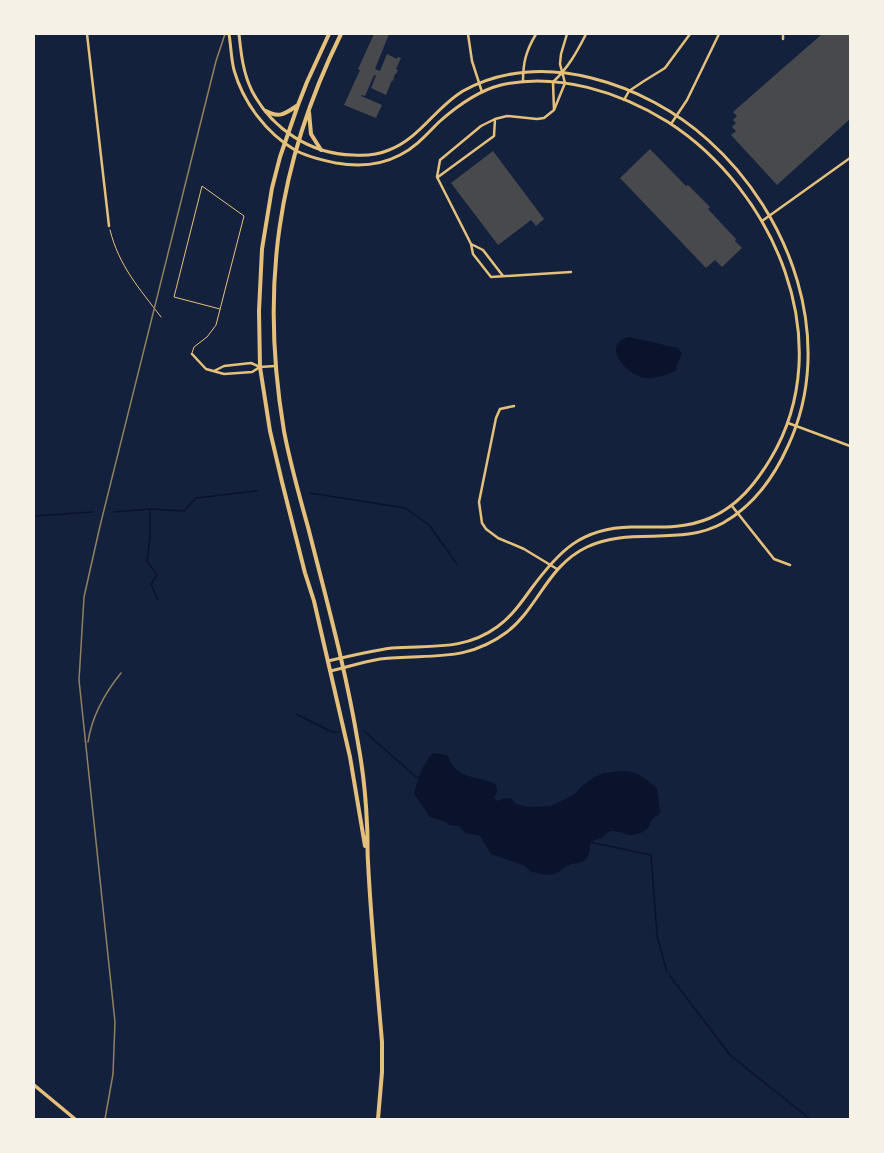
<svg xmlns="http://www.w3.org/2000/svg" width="884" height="1153" viewBox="0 0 884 1153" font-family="'Source Sans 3',sans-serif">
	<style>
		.water { fill: #0b132b }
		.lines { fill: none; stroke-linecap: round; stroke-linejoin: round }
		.stream { stroke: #0b132b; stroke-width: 1.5 }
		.building { fill: #48494c }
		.path { stroke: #e5c07b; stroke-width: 1 }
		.service { stroke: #e5c07b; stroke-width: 1 }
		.minor { stroke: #e5c07b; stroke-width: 2.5 }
		.tertiary { stroke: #e5c07b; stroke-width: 3 }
		.secondary { stroke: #e5c07b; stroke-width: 3.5 }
		.primary { stroke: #e5c07b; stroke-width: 4 }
		.rail { stroke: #918062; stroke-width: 1.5 }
	</style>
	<rect width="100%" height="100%" fill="#14213d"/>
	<path class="water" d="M629,337L678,348L682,354L676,366L677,370C669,374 655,379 646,378C627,377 599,344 629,337Z
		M433,753L447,755C449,757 450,761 451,763C462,781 482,775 496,785L497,791L494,798L498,801L505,798H511L516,804L528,807L551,806L575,794L582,786L593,778L604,773L620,771H628L640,775L657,788L660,812L659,815C651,818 652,821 649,827C646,831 637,835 632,835C621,835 612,824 602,838C581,843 596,849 585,860C580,864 576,863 571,864C563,867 558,875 549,875C542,875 537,872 531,872L525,866L520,864L491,854L480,836L465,833L459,826L449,825L446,822L430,817L414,794C416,782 424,761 433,753Z"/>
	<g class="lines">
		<path class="stream" d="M310,493L405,508L429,525L457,564
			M150,510V536L147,561L157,575L151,584L158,600
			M114,512L150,509L184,511L196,498L257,491
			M34,516L93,512
			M296,714L332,732H339
			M364,731L416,777L420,778
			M589,842L651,855L657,936L667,972
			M670,976L730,1055L810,1119"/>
	</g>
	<path class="building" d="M374,34H389L375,69L380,71L387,54L397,59L398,57L401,58L396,69L398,70L396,74H395L393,81L392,80L386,95L371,88L376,76L374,75L365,96L362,95L361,96L382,105L376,118L344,105L360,70L358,69Z
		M822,34H850V119L777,185L731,135L736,131L732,127L736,123L733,120L737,116L733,112Z
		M650,149L686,186L688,185L710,207L708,209L736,239L735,241L742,248L722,267L715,260L706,268L620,178Z
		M493,151L544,219L536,226L531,220L498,245L451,183Z"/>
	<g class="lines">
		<path class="path" d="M110,230C119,266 139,288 161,317"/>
		<path class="service" d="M192,353L194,347L207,337L216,325L244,216L202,186L174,297L220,309"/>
		<path class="minor" d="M87,34L109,226
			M468,34L472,61L482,92
			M567,34L561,54L560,64L565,83L554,110L544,118L537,119L507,116L495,119L481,126L440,160L437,177L471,244L473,254L491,277L571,272
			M783,39V34
			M523,82C523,62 526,51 536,34
			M624,100L629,91L644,81L665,68L690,34
			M554,110L553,82C568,68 577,52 586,34
			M671,124L687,100L719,34
			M438,177L494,136L495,119
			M762,221L850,158
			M471,244L483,250L503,276
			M192,354L206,369L224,374L252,372L260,367
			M214,371L224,366L251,363L260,367L275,366
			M514,406L500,409L496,418L479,502L482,523L486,529L498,538L524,549L557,569
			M788,423L850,446
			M732,506L774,559L790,565"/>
		<path class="tertiary" d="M229,34C231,46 231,58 234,70C243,102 266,133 295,150C307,157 322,160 336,163C358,167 381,165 400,155C416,147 427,134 439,122C457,106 477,91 501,85C557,72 620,92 668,122C774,190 840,342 771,458C756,483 738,506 710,518C685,529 658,527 631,527C581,528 559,551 531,589C521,603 511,617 497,627C464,651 430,645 392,648C370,651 349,656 328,661
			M239,34C241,53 243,73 252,91C272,129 310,154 353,155C365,156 377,155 389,150C419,139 436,107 463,91C541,47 646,84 708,140C791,214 837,341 788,446C774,477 753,506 723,523C680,547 630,526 587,547C547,566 539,607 507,632C464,664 429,653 380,659C363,662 347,667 330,671"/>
		<path class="secondary" d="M34,1085L75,1119"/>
		<path class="primary" d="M329,34L307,82L298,105L280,157L272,188L262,249L259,311L260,367L270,431L282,482L305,573L314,601L350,757L365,846
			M341,34C277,164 260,289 284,431C290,463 299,495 308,527C326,598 346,670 358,743C363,770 366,798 367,825C368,837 367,850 368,862C371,922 377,982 382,1042V1072L378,1119
			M266,111C280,119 286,113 298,105
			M309,112L311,134L321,150"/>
		<path class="rail" d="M88,742C92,716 104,694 121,673
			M105,1119L113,1074L115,1022L79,680L84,597L100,526L216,61L225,34"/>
	</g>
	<rect width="884" height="1153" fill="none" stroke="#f6f1e7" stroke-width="70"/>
</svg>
